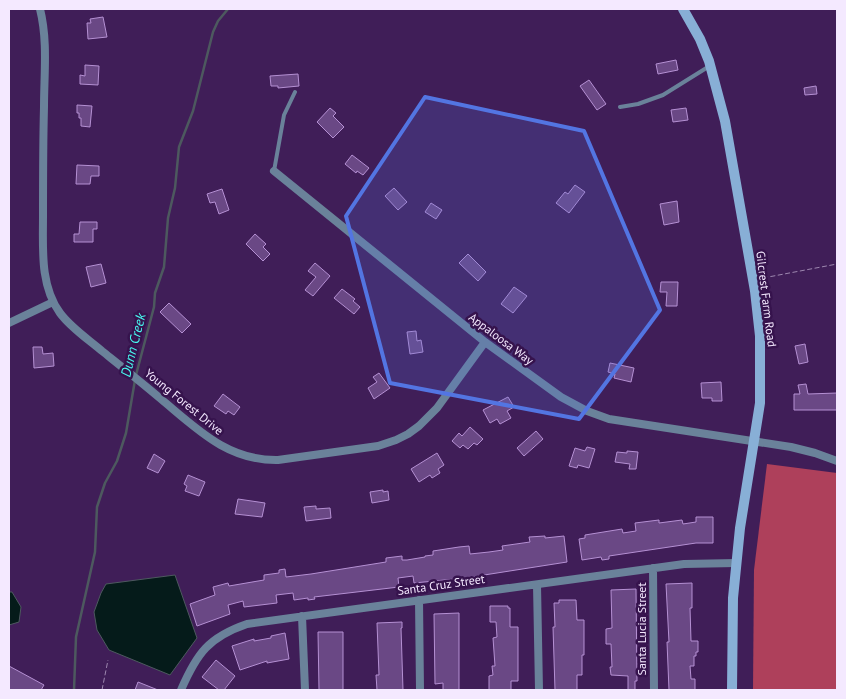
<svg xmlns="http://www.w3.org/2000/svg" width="846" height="699" viewBox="0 0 846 699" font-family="'PT Sans',sans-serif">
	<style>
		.forest { fill: #ae405b }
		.water { fill: #051b1a; stroke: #4d595f }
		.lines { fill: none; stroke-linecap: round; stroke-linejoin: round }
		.stream { stroke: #4d595f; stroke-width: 2.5 }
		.building { fill: #6a4885; stroke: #b590d3 }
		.path { stroke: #9d87af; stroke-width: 1; stroke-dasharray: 5 2.5; stroke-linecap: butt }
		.lane { stroke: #6a829a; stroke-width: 4 }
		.street { stroke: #6a829a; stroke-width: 8 }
		.secondary { stroke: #88afd6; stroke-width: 10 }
		.marked { fill: #5375e2; fill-opacity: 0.2; stroke: #5375e2; stroke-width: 4; stroke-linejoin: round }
		.labels { text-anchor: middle; stroke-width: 5; stroke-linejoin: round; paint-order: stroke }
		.street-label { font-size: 12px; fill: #f4e9ff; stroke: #36134d }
		.water-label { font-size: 14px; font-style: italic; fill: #48faef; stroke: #36134d }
	</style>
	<rect width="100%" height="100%" fill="#401e58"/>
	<path class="forest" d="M767,464L837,473V690H753L754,570Z"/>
	<path class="water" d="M175,575L197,638L170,675L109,650L97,630L94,612L101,593L106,584Z
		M9,592H12L21,607L19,622L9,625Z"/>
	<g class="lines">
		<path class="stream" d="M136,375L154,307L155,293L164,267L168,218L175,188L179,147L193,111L213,32L218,21L228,9
			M74,690L76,637L95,552L97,507L105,483L117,461L126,433L135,380"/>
	</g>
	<path class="building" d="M103,17L107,37L88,39L87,23H91L90,19Z
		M676,60L678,70L658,74L656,64Z
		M85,65L99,66L98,85L80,84V75L85,76Z
		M298,74L299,86L278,88V86H271L270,76Z
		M589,80L606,104L597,110L580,86Z
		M816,86L817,94L805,95L804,88Z
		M77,105L92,106L90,127L81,126V118H79V113H77Z
		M330,108L336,113L333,116L344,127L333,138L317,122Z
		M686,108L688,120L673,122L671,110Z
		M352,155L369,168L363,175L357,171L356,173L345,164Z
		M77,165L99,166V176H91L90,184H76Z
		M575,185L585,192L569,213L556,203L565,192L568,194Z
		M394,188L407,202L398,210L385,196Z
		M222,189L229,210L219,214L215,202L210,203L207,194Z
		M677,201L679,222L664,225L660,204Z
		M431,203L442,210L436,219L425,212Z
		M80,222H97V229H93V242H74V234H79Z
		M255,234L266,244L263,247L270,254L263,261L246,244Z
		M468,254L486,272L478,281L459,263Z
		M315,263L330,276L313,296L305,290L316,277L308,271Z
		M101,264L106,283L91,287L86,267Z
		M661,282H678L677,306H666L667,292H660Z
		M514,287L527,296L513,313L501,304Z
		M342,289L355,299L353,301L360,307L354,314L334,298Z
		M169,303L191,324L182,333L160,312Z
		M416,331L417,341L421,340L423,352L410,354L407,332Z
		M805,344L808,362L799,364L795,346Z
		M33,347H42L43,354L53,353L54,366L34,368Z
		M610,363L634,368L631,382L614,378L615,374L608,372Z
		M379,373L390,388L374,399L368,388L377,382L373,377Z
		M721,382L722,401H712V398H702L701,383Z
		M806,384L808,394L837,393V410H794V394H800L798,385Z
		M223,394L240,407L234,415L228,411L226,414L214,406Z
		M508,397L514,407L507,411L511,418L500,424L497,419L490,423L483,410Z
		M470,427L483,439L477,445L474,443L468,449L463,445L460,448L452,441L459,433L462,436Z
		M536,431L543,439L524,456L517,448Z
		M587,447L595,449L589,468L578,465L577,468L569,466L575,448L585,451Z
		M627,451L638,452L636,469H629L630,464L615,462L617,452L627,453Z
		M437,453L444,465L438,469L440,473L432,478L430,475L419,482L411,469Z
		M154,454L165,461L158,473L147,468Z
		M188,475L205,482L199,496L185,491L187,486L184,484Z
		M383,490V492L388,491L389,500L372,503L370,492Z
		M238,499L265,503L262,517L235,514Z
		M316,506V509L330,508L331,518L306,521L304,507Z
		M696,517H713V543H696L609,556V559L602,560L601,557L582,560L579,539L585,538V535L622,529L623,533L636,531L635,523L659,520V523L682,520L683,524L696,522Z
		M545,536V538L564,536L567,562L465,578L414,583L413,576L398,578L399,587L314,597L315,599L308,600V598L294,600L293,593L276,595L277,603L244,607L243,601L228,605L230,614L197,626L190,604L215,595L213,587L228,583L229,586L264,580V575L279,573V570L285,569L286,577L311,574L386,562V558L402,556V560H407L425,557V556L433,555V551L459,547L469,546L470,554L489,552L503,550L502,546L530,542L529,537Z
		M692,583V608H690L691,641H698V652H696V656H694V666H690L691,679H695V690H669L667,642H669L666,584Z
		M636,589L637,681H635V690H628V676L611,675L610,667H612L611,644H606V629L612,628L611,590Z
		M559,600H576L577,620H584V655H582V675H577V690H555L553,627H555L554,603H559Z
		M490,606H508V608H510V627H518V681H511V690H489V676L493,675L492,666H495L493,638L497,637L496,622H490Z
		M459,613V690H443V683L435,684L434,614Z
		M402,622V628H401L403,690H377L376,675H379L377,623Z
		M318,632H343V690H319Z
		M285,633L289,659L267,663V661L240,670L232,646L254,639V641L271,638V636Z
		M216,660L235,676L224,690H219L202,677Z
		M9,666L44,685L41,690H9Z
		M138,682L158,690H135Z"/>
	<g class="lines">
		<path class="path" d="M763,278L837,264
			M102,690L108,660"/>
		<path class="lane" d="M620,107L638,104L663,95L708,67
			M274,171L284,115L295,92"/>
		<path class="street" d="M40,9C48,41 44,74 44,107C43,144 43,180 43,217C43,249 40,286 60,313C71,328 88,339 102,351C122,367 141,382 161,399C197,429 228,461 278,460L378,446L396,440L408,434L419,426L437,408L485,342
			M274,171L485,342L561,397L587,411L609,419L791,447L815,453L837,461
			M9,323L53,302
			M653,568L654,690
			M537,585L539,690
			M419,600L420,690
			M302,616L305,690
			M181,690C197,653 209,637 247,624L684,564L736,563"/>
		<path class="secondary" d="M683,9L700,39L709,61L725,121L755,291L760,336V403L740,528L733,598L732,690"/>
	</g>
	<path class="marked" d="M425,97L584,131L660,310L579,419L390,383L346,216Z"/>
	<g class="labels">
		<g class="street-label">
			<text transform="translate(766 299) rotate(83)" y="4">Gilcrest Farm Road</text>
			<text transform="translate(501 339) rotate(37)" y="4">Appaloosa Way</text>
			<text transform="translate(184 402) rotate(39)" y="4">Young Forest Drive</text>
			<text transform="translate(441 585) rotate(-8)" y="4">Santa Cruz Street</text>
			<text transform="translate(642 629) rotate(-90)" y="4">Santa Lucia Street</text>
		</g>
		<g class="water-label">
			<text transform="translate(133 345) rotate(-76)" y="5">Dunn Creek</text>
		</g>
	</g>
	<rect width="846" height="699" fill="none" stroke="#f4e9ff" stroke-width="20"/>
</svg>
